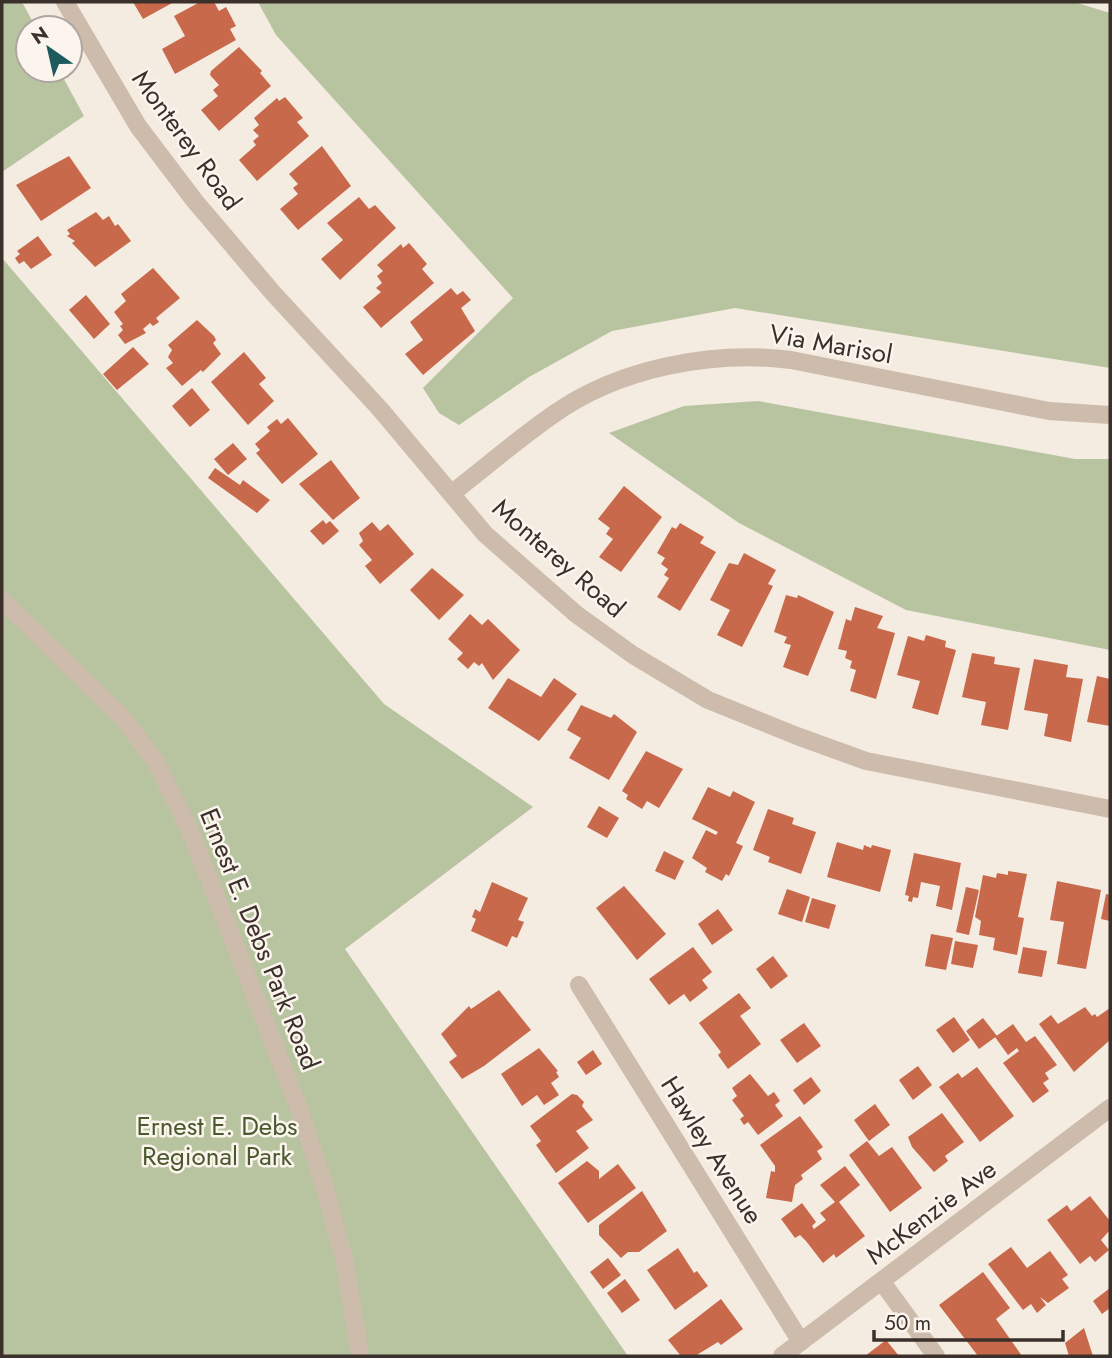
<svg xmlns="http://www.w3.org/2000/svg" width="1112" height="1358" viewBox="0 0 1112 1358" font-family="Jost,sans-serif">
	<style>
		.green { fill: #b8c4a0 }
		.building { fill: #c8694b }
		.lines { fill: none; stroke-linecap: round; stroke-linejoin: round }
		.minor { stroke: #cdbbac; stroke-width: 18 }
		.labels { text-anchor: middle; stroke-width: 5; stroke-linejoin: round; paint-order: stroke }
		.street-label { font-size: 26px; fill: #3b302b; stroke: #fbf5ee }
		.park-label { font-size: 26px; fill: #4a5a2e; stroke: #fbf5ee }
	</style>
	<rect width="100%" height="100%" fill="#f4ebe1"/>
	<path class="green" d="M2,2H22L36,28H28V70H59L84,116L2,172Z
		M258,2H1074L1110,13V368L735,308L612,331L529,377L459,425L439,413L423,388L513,298L276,35Z
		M2,258L384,704L533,807L345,949L628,1356H2Z
		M758,401L1075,459H1110V650L906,610L739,523L609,433L684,406Z"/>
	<path class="building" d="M133,2H174L143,19Z
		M200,2H214L219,11L226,7L236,26L230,29L236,40L175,74L162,49L185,36L174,16Z
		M239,47L262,71L260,73L271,86L219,131L201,110L218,96L213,90L219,85L210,75L211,71Z
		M285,97L303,118L297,122L309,136L257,181L239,160L256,145L253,141L259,136L253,130L259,125L254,118L277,98L279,101Z
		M322,146L351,186L298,230L280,209L298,194L293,188L298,184L289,174Z
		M69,156L91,188L41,221L16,185Z
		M359,197L369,209L375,205L396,228L340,280L321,259L343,240L327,223Z
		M96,212L103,220L109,216L115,226L118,224L131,241L95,267L72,243L75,241L67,236L70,234L67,230Z
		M38,236L52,255L31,269L24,261L19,264L15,258L20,254L17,251Z
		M409,243L427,264L422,269L434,283L381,328L363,307L381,292L376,288L382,283L377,276L383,271L377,265L401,244L403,248Z
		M153,268L180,298L156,318L159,322L153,326L150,323L143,329L146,333L125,344L118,335L123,330L120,326L123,324L114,312L126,301L121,294Z
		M451,288L457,295L463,291L471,300L461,308L475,331L423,375L405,354L423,340L410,322Z
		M86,295L110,324L94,339L69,310Z
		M197,320L214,336L216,340L213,343L221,354L203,372L201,370L182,386L166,368L173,363L168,357L172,350L168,345Z
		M133,347L149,364L117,390L103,374Z
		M244,352L266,378L259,384L274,401L248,425L211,382Z
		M192,388L210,410L190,427L172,406Z
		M288,418L318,454L282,484L256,453L260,450L255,444L270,431L267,427L277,419L281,424Z
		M233,443L247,459L228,475L214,459Z
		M331,460L360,498L333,520L299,484Z
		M215,468L240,485L243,480L270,500L257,513L208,478Z
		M624,486L662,517L621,572L599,557L613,539L606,534L610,528L598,519Z
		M323,520L326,524L330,521L339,531L323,545L310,531Z
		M372,522L380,531L388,524L414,554L380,584L365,566L372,560L359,545L363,541L359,533Z
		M680,523L704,537L700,543L716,552L680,611L657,597L669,578L664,575L668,569L661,564L665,558L657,553L672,527L676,529Z
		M744,553L776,570L768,584L773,586L742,647L717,635L730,610L710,600L729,563L738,565Z
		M432,568L464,595L439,620L410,590Z
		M786,595L797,598L798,595L834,612L808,676L783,667L791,645L784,643L787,637L774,632Z
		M855,607L883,616L877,628L895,633L876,699L850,691L856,670L850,668L852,661L845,658L847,651L838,649L846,619L851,621Z
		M470,614L482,625L488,619L520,650L493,680L482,663L479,666L474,662L468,669L457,659L463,653L448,639Z
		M926,635L946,641L945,647L956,650L938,715L912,708L920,681L897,675L908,636L924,641Z
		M972,653L995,657L994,664L1020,668L1008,730L981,725L986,702L962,697Z
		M1034,659L1068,665L1066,677L1083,679L1071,742L1044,736L1048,714L1024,710Z
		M1097,676L1110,679V726L1087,722Z
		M508,678L541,697L554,678L577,694L539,741L488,708Z
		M581,705L611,718L614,714L637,732L609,780L569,758L581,738L567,730Z
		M646,751L683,769L659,808L647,801L642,809L626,799L628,795L622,791Z
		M708,787L730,797L733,791L755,802L736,843L743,846L729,876L726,874L722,881L705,872L707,868L692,858L706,830L716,835L718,832L692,819Z
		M599,806L619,818L607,838L587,827Z
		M768,809L794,818L792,824L816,832L801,874L768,862L770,857L753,850Z
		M837,842L863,850L864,845L871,848L872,845L891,850L880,892L827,877Z
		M664,851L684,861L675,880L655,871Z
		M914,853L961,863L952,910L936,906L940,886L921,882L918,898L913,897L912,902L908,901L909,896L905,895Z
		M1008,871L1027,874L1018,917L1024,918L1017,955L993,950L995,938L979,935L981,921L975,917L983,875L996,878L997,873L1008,875Z
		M1057,881L1101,890L1086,969L1057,964L1064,922L1050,920Z
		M492,882L528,898L518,920L524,922L517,938L512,936L507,947L471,931L476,919L472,917L475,909L480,912Z
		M624,886L666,934L637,960L596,908Z
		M966,887L979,890L969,935L956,932Z
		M787,889L810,897L802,922L778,914Z
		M1106,894L1110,895V921L1101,919Z
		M812,898L836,905L829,929L805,922Z
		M718,909L733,930L712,945L698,924Z
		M931,934L953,938L946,970L925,966Z
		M955,941L978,945L973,968L951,964Z
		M693,947L712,972L702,980L708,988L690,1002L684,994L669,1005L649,979Z
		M1023,947L1047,951L1042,977L1018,973Z
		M773,956L788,976L771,989L756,969Z
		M499,990L531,1030L484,1066L462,1079L449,1062L457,1056L441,1034L469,1006L471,1009Z
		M739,993L751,1008L740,1016L761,1044L728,1069L718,1055L721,1052L699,1023Z
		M1085,1007L1092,1016L1095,1014L1097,1017L1110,1008V1040L1074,1072L1039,1024L1051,1015L1058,1024Z
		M954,1017L970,1040L953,1053L936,1030Z
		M983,1018L997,1036L979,1049L966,1031Z
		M804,1023L821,1046L797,1063L780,1040Z
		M1013,1024L1026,1042L1035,1036L1057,1065L1045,1073L1049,1079L1043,1083L1049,1091L1033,1103L1003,1063L1019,1051L1017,1048L1008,1055L995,1037Z
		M539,1048L558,1071L556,1072L559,1077L551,1083L559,1095L544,1105L537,1095L522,1106L501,1074Z
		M593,1050L602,1064L586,1075L577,1062Z
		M918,1066L932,1085L913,1100L899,1080Z
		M977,1067L1014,1116L980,1142L939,1087L958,1073L962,1078Z
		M750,1074L768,1096L774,1092L780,1101L775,1105L783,1116L758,1135L748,1122L744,1125L740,1119L744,1116L732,1100L737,1096L732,1088Z
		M811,1077L821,1091L804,1105L793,1090Z
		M572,1094L577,1095L584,1102L582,1106L593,1120L576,1131L589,1148L556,1173L536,1145L541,1141L530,1126Z
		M875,1104L890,1125L869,1141L854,1120Z
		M942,1113L964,1142L945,1156L948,1161L934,1172L912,1147L908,1137Z
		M800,1116L823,1147L817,1151L822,1159L801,1175L803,1179L795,1185L792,1202L766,1198L771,1171L775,1172V1166L760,1145Z
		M867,1141L879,1156L892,1147L922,1188L890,1212L849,1155Z
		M587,1161L599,1171V1179L618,1164L636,1188L588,1223L558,1183Z
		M845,1166L860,1185L839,1202L865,1236L836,1258L834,1254L823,1263L806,1241L800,1235L795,1238L781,1219L802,1203L816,1222L812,1226L814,1229L826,1220L820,1213L835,1202L820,1185Z
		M642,1191L667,1231L639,1252H628L621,1258L599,1235V1225Z
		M1090,1196L1110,1221V1230L1101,1240L1109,1250L1095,1262L1090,1256L1080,1264L1047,1220L1067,1205L1071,1211Z
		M1011,1247L1027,1268L1050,1251L1068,1275L1062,1279L1069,1288L1048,1303L1040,1297L1046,1305L1037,1313L1031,1304L1023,1310L988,1264Z
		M678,1248L694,1273L697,1271L708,1286L675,1310L647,1270Z
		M608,1258L621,1275L603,1289L590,1272Z
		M983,1272L1010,1308L996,1319L1022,1356H978L939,1305Z
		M625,1279L640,1300L622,1313L607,1293Z
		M1110,1288V1308L1102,1314L1093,1301Z
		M721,1299L743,1329L721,1345L718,1342L695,1356H681L668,1340Z
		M1084,1328L1093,1356H1069L1065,1343Z
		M886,1340L899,1356H865Z"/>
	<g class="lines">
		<path class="minor" d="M65,2L138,126L194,200L273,293L380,409L485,534L576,614L633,655L708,700L797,736L866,761L1110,809
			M452,493C486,467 519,438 554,414C619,368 713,350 791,360L1049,411L1110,415
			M2,600L122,717L156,762L189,828L297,1103L325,1188L345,1263L360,1356
			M579,985L801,1342
			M882,1282L936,1356
			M782,1356L1110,1108"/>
	</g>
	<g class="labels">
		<g class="street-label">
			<text transform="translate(187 140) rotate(54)" y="9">Monterey Road</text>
			<text transform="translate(831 344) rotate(10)" y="9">Via Marisol</text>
			<text transform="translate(559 558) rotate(41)" y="9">Monterey Road</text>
			<text transform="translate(260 939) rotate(68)" y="9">Ernest E. Debs Park Road</text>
			<text transform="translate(712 1150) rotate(58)" y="9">Hawley Avenue</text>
			<text transform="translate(931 1212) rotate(-37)" y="9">McKenzie Ave</text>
		</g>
		<g class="park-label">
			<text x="217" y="1135">Ernest E. Debs<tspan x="217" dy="30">Regional Park</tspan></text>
		</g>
	</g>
	<rect width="1112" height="1358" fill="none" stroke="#3b302b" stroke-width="7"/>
	<g transform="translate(49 49) rotate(326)"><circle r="33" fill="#fbf5ee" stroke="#aea6a0" stroke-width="2"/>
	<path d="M0-5L12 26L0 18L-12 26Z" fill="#1f5a5e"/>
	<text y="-10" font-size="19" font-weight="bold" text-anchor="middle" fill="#3b302b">N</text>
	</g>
	<path d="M874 1330v10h189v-10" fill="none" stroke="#3b302b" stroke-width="3.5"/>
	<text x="884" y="1330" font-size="21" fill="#3b302b" stroke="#fbf5ee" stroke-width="5" paint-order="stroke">50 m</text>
</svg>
